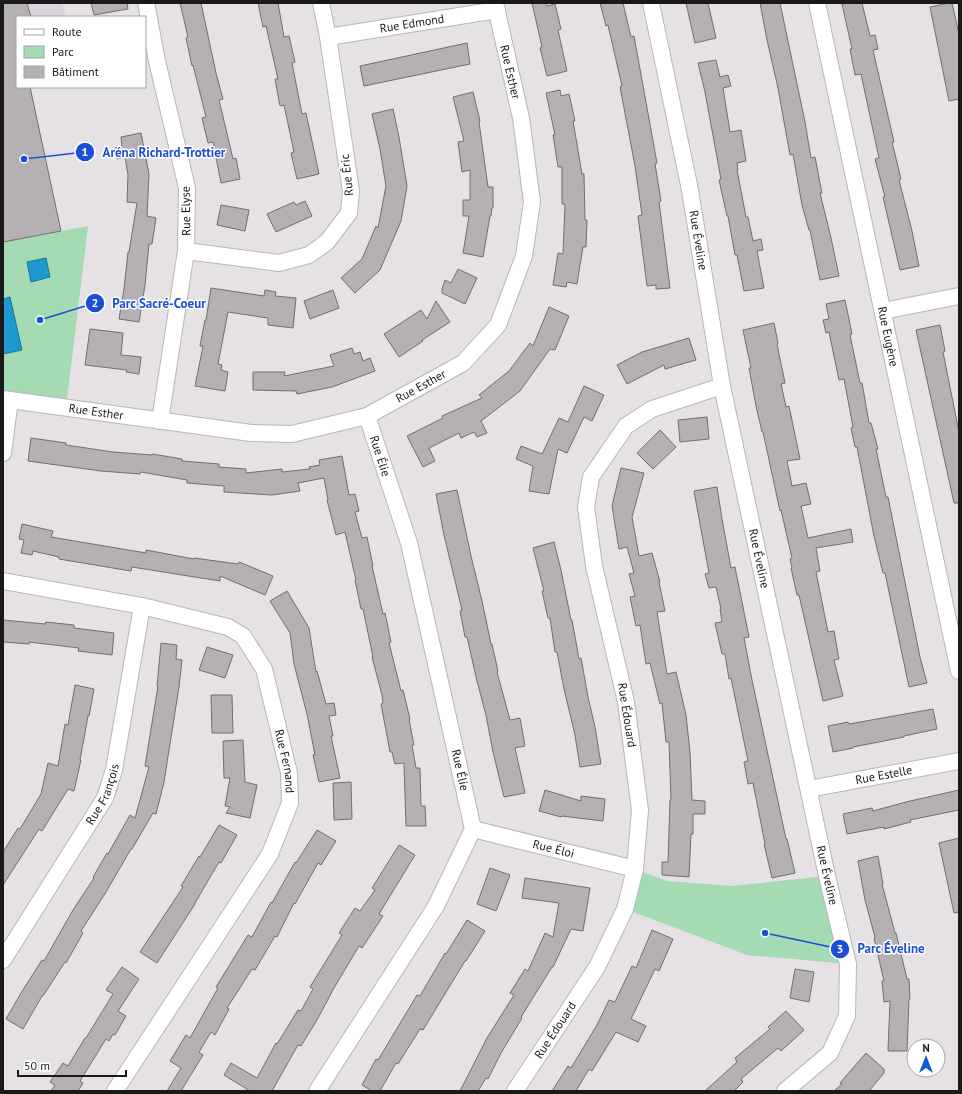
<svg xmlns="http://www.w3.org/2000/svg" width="962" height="1094" viewBox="0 0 962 1094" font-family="'PT Sans',sans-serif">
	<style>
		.built { fill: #dcd3dd }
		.green { fill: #a5dbb2 }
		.water { fill: #1e99d0; stroke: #1d7399 }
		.building { fill: #b4b0b4; stroke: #716e71 }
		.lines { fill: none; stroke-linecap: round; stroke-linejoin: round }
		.minor-casing { stroke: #b9b5ba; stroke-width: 18 }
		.minor { stroke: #fff; stroke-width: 16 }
		.labels { text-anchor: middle; stroke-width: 3; stroke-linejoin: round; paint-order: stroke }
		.street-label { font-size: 12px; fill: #1a191a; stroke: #fff }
		.leader { fill: none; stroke: #1d4ed8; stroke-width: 1.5 }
		.callout-dot { fill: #1d4ed8; stroke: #fff; stroke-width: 1.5 }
		.mark-label { font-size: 12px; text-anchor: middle; font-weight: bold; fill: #fff }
		.callout-label { font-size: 13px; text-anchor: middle; font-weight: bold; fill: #1d4ed8; stroke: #fff; stroke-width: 3; stroke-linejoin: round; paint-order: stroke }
	</style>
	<rect width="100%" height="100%" fill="#e5e1e5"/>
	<path class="built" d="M3,3H62L66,17H17L3,68Z"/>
	<path class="green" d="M88,226L66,408L3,398V242Z
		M635,869L667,881L732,886L827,876L848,964L747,955L625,909Z"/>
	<path class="water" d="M46,258L50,277L31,282L27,262Z
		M10,297L22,350L3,354V299Z"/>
	<path class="building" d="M3,3H27L31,17H17V87H30L61,231L3,242Z
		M91,3H127L128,9L94,15Z
		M180,3H201L216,73L223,99L219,100L233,159L236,158L240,179L221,183L213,142L208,143L202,118L206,117L193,65L192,66L186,38L188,37Z
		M258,3H278L284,37L289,36L295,62L292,63L302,114L306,113L319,174L297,179L291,153L294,152L284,105L280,106L275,79H278L266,26L263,27Z
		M532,3H546L547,6L555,4L561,29L558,30L567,71L547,76L540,48L542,47Z
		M600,3H623L631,37L634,36L657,163L655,164L661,201L659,202L670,288L656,289V285L647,286L638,216L642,215L635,166L620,87L622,86L608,25L606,26Z
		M686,3H708L716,38L695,43Z
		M760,3H780L805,122L811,158L815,157L822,193H820L831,238L839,276L820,280L810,230H809L802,205L793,154L790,155L778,88L767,40Z
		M848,3H862L870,36L875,35L878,49L873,50L894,142H892L901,179L899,180L912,231L919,266L900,270L883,197H885L875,159L879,158L861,74L855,75L850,49H852L842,4Z
		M949,3H952L959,34V99L949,101L930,7Z
		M467,43L470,64L364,86L360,66Z
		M716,60L720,77L728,75L731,86L723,88L730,132L741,130L746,161L737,163L738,170H737L746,217H748L753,241L761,239L763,250L757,251L764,288L744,291L737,255H735L728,216H727L719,180L721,179L705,92L698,63Z
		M560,90L561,96L569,94L575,121H573L582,174H584L585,220H587L586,247H583L577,284L567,282L566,287L553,285L558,253L563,254L565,204H562V167H558L553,135H555L546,93Z
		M473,92L480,121L479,122L488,187H493V208H492L491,216H490L483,257L463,253L469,216H463V200H470V170L462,172L458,142L464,141L453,97Z
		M393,109L399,137L407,186L401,221L380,270L355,293L341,278L362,259L376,226L378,228L386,186L380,149L372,114Z
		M141,133L149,174L147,216L156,218L152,244H149L145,285L139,322L119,319L124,289L128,252H129L137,203L127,202L128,175L125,157L117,159L115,148L122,146L121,137Z
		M305,201L312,216L276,232L267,214L294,202L296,205Z
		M221,205L249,210L245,231L217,225Z
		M458,269L477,278L465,304L442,293V289L445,280L451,283Z
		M211,288L264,296L265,290L276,292L275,296L296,298L293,328L268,325V318L228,312L218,364L222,365L221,370L228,372L225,391L195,386L203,346H200L205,320H206Z
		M333,290L339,308L310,319L304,301Z
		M845,300L852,334L850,335L860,383H862L869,423H871L878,449H876L886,497H888L920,657L927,683L909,687L885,573H883L874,536L857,447H855L851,428L853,427L844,379L839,380L829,332L826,333L823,320L829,319L826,304Z
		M436,301L450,322L422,340L423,341L399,357L384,334L421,310L427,319Z
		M549,307L569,316L555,350L550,349L520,391L481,421L487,433L477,437L474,432L461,438L459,433L429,448L435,461L423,467L407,436L443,418L442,416L482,398L479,395L509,371L530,343L533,346Z
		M774,323L778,343L777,344L785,383L781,384L786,407L789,406L800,459L787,461L792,486L806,483L811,504L801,506L808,538L851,529L853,542L816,548L820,571L816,572L828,632L834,631L839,659L834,660L843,696L823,701L799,595H797L791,568H792L790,559L792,558L781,510L780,511L763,432H762L756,406L749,368H751L743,330Z
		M940,325L945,351L943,352L959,432V503H954L916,330Z
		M90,329L123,333L121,355L141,357L139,374L126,372L127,370L85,365Z
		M689,338L696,360L665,369L664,365L627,384L617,365L642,352Z
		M352,348L354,354L360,352L363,361L370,358L375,371L332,387L297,394L296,391L253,390V372H285L284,376L334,366L330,355Z
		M584,386L604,395L592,421L584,417L567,453L558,449L549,494L529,491L533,466L516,459L521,446L542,454L559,418L568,422Z
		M707,417L709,439L680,442L678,420Z
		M660,430L676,447L653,469L637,453Z
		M31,438L66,443V445L113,452L152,455V454L182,459V461L219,464V467L246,469V473L282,469V472L310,469L309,467L320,465L319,460L342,456L349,495L355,494L359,511L355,512L362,538L367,537L373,566H372L383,614L385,613L391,642L389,643L401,691L403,690L410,719H409L414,745H412L416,768H420L421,806H425L426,826H406L404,763L395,764L392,752H390L381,704L383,703L382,695L372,657H373L363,609H361L355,580H356L345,532L336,535L327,500H328L324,478L298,483L300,491L272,495L224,492V486L187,483V480L141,472L140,474L101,471L28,461Z
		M621,468L644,473L632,517L639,556L652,553L660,582H659L665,611L657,612L667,674L676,672L686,715L690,752L692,800L705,801V814H693V834H691L689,877L662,875V862H668L670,800H671L669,742H666L662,703L660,704L650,663L646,664L640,625L636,626L630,597L635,596L629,574L634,573L627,547L619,549L612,506Z
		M717,487L722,519L731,568L735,567L749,637L744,638L752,680L786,839H787L795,873L772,878L764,844H765L756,798L753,783L748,784L744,762L748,761L731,678L729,679L725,654H722L715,623L722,622L720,609H721L716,587L709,588L705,574L709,573L694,491Z
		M457,490L471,556L482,601L491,644H492L498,671L497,672L510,720L520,718L525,746L515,748L525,793L504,797L493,752L486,715L477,681L467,637H465L460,611L462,610L444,535L436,494Z
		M22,524L53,531L51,537L146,553V550L194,559V558L238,564L239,562L273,576L265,595L220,576V581L132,567L131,571L59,559V557L33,551L32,555L21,553L24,540L19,539Z
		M554,542L561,570L571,620H572L579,659L581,658L588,697L595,727L601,764L580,767L575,735L564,689L557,652H555L550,618H548L542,591H544L533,548Z
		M287,591L309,628L316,672L317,671L326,704L334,703L336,715L329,716L333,736H331L340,778L319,782L313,755H315L307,714L294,664L290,633L270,601Z
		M3,620L45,624L46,622L74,625V628L114,633L112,655L78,651L79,648L29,642V644L3,642Z
		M161,643L177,645L176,659L182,660L179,687L164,782L156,814L153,813L132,849H131L106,892L81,931L83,933L66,963L65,962L43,996H42L23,1029L6,1019L21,993L42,960L44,961L73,910L94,878L93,877L107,853L108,854L130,815L135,818L149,767L145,766L158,686H157Z
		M207,647L233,655L225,678L199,670Z
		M75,685L94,689L89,716H88L80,760H81L74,791L68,789L42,831L39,829L3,885V852L18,828L20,829L41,794L48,763L58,766L65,724L68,725Z
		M211,695H232L233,733H212Z
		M933,709L937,729L904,736V737L853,747V748L833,752L828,726L848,722L849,724Z
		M243,740L245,782L257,785L250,818L226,813L230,807L225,806L230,778H224L223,741Z
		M351,782L352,819L334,820L333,783Z
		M545,790L581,801V796L605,799L603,821L562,816L561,817L539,811Z
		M959,790V810L910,820L911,822L884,829V827L847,834L843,814L872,808L873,811L906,802Z
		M219,825L237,835L221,863L219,862L195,903V904L157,963L140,952L183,887L181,886L199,856L200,857Z
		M317,830L336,841L321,865L318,863L295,904L294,903L277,937L275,936L255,970L252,969L227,1008L229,1009L215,1035L211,1032L199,1052L203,1055L181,1091H167L181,1068L170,1061L186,1035L190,1038L218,988L216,987L248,935L252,937L271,902L272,903L295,862L296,863Z
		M959,838V912L954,913L939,843Z
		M399,845L415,855L379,914L383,916L362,948L359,946L334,988L317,1020L301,1046L298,1045L272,1091H250L224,1075L231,1063L257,1078L276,1043L277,1044L298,1010L301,1011L313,989L310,987L342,935L339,933L355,908L360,911L375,890L372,888Z
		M878,856L883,884H882L895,933H896L907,979H909L910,999L909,1000L907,1051H888L890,1001L884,1002L882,981H884L874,938L875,937L865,900L858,861Z
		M490,868L510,875L496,911L477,904Z
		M525,878L590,888L583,931L571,929L553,967H552L521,1017L522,1018L501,1053L488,1079L486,1078L478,1091H460L487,1038L514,995L510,993L525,969L528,971L545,933L553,937L559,903L522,898Z
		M467,920L485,931L466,961H465L423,1030L420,1029L398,1064L396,1063L380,1091H372L362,1085L376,1059L378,1060L417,995L420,996L445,953L446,954Z
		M652,930L673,939L659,971L655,969L631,1019L646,1026L638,1042L616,1032L592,1071L589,1069L576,1091H552L568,1066L571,1068L597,1025L609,1000L615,1002L632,966L636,968Z
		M122,967L139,979L118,1011L126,1016L115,1035L113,1034L109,1041L106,1039L80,1081L83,1083L78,1091H51L55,1085L50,1082L63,1063L68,1066L85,1038H86L113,994L106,990Z
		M795,969L814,972L809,1002L790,998Z
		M786,1011L804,1030L781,1051L778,1048L741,1079L743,1082L734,1091H705L737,1062L735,1058L770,1029L768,1027Z
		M866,1053L884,1069V1073L869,1091H834L842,1084L840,1083Z"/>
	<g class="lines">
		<defs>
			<g id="minor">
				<path d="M146,3L157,61L187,188L186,251L160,421"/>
				<path id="s1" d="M651,3L690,190L722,386L827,876L848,964L847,1016L830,1053L785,1091"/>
				<path id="s2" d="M817,3L959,671"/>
				<path id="s3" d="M328,37L497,10"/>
				<path d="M186,251L279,263L309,255L327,242L349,213L351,191L328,37L321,3"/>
				<path d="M883,311L959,296"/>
				<path id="s4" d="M3,399L251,433L292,434L367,416L463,363L498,325L524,256L532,202L521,118L495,3"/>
				<path d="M3,453L10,400"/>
				<path id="s5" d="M3,581L142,606L228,627L243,636L264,669L289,773L290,803L270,854L115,1091"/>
				<path id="s6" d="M809,789L959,761"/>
				<path id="s7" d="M473,829L635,869"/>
				<path id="s8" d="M3,960L105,798L114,770L142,606"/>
				<path d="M317,1091L436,906L473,829L409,543L367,416"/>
				<path id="s9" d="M515,1091L597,967L625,909L635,869L640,810L626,702L594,566L586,507L591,477L626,426L652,409L722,386"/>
			</g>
		</defs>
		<use href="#minor" class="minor-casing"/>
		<use href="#minor" class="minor"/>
	</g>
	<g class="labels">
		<g class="street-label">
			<text dy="4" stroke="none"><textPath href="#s3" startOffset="85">Rue Edmond</textPath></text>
			<text transform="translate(510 72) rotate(77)" y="4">Rue Esther</text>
			<text transform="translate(347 175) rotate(-96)" y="4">Rue Éric</text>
			<text transform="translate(186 211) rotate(-91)" y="4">Rue Elyse</text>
			<text dy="4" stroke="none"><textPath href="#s1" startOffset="242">Rue Éveline</textPath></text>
			<text dy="4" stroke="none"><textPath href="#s2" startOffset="341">Rue Eugène</textPath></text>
			<text dy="4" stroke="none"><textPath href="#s4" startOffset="430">Rue Esther</textPath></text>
			<text dy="4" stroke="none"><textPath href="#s4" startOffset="94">Rue Esther</textPath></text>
			<text transform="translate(380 456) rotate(72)" y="4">Rue Élie</text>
			<text dy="4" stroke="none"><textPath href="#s1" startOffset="566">Rue Éveline</textPath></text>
			<text transform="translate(627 715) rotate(81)" y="4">Rue Édouard</text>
			<text dy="4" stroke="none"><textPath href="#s5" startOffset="381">Rue Fernand</textPath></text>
			<text transform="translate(460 770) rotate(77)" y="4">Rue Élie</text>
			<text dy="4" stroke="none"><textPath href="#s6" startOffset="76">Rue Estelle</textPath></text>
			<text dy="4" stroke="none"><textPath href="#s8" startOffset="194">Rue François</textPath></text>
			<text dy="4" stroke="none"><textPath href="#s7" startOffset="83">Rue Éloi</textPath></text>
			<text dy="4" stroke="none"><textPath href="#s1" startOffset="890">Rue Éveline</textPath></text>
			<text dy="4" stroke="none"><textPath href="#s9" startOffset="73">Rue Édouard</textPath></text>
		</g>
	</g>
	<path class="leader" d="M24 159L85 152M40 320L95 303M765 933L840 949"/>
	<g class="callout-dot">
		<circle cx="24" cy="159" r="4"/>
		<circle cx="40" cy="320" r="4"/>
		<circle cx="765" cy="933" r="4"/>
		<circle cx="85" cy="152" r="10"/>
		<circle cx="95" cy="303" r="10"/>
		<circle cx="840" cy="949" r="10"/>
	</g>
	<g class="mark-label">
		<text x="85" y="156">1</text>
		<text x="95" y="307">2</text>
		<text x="840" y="953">3</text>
	</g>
	<g class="callout-label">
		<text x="164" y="157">Aréna Richard-Trottier</text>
		<text x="159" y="308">Parc Sacré-Coeur</text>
		<text x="891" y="953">Parc Éveline</text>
	</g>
	<rect width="962" height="1094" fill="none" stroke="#1a191a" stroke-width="8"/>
	<rect x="16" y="16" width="130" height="72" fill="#ffffff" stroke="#a3a3a3"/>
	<rect x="24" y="29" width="20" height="6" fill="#ffffff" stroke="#a3a3a3"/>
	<text x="52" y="36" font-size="12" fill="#1a191a">Route</text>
	<rect x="24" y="46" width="20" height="12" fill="#a5dbb2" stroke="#a3a3a3"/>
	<text x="52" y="56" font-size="12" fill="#1a191a">Parc</text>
	<rect x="24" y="66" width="20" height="12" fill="#b4b0b4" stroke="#a3a3a3"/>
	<text x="52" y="76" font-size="12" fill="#1a191a">Bâtiment</text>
	<g transform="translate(926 1058)"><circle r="19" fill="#ffffff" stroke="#a3a3a3"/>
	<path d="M0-3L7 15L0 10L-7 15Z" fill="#0861ca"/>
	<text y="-6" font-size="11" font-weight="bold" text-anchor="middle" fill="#1a191a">N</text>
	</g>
	<path d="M18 1070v6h108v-6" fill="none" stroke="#1a191a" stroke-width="2"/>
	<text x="24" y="1070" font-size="12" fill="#1a191a" stroke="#ffffff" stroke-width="3" paint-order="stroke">50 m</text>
</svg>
